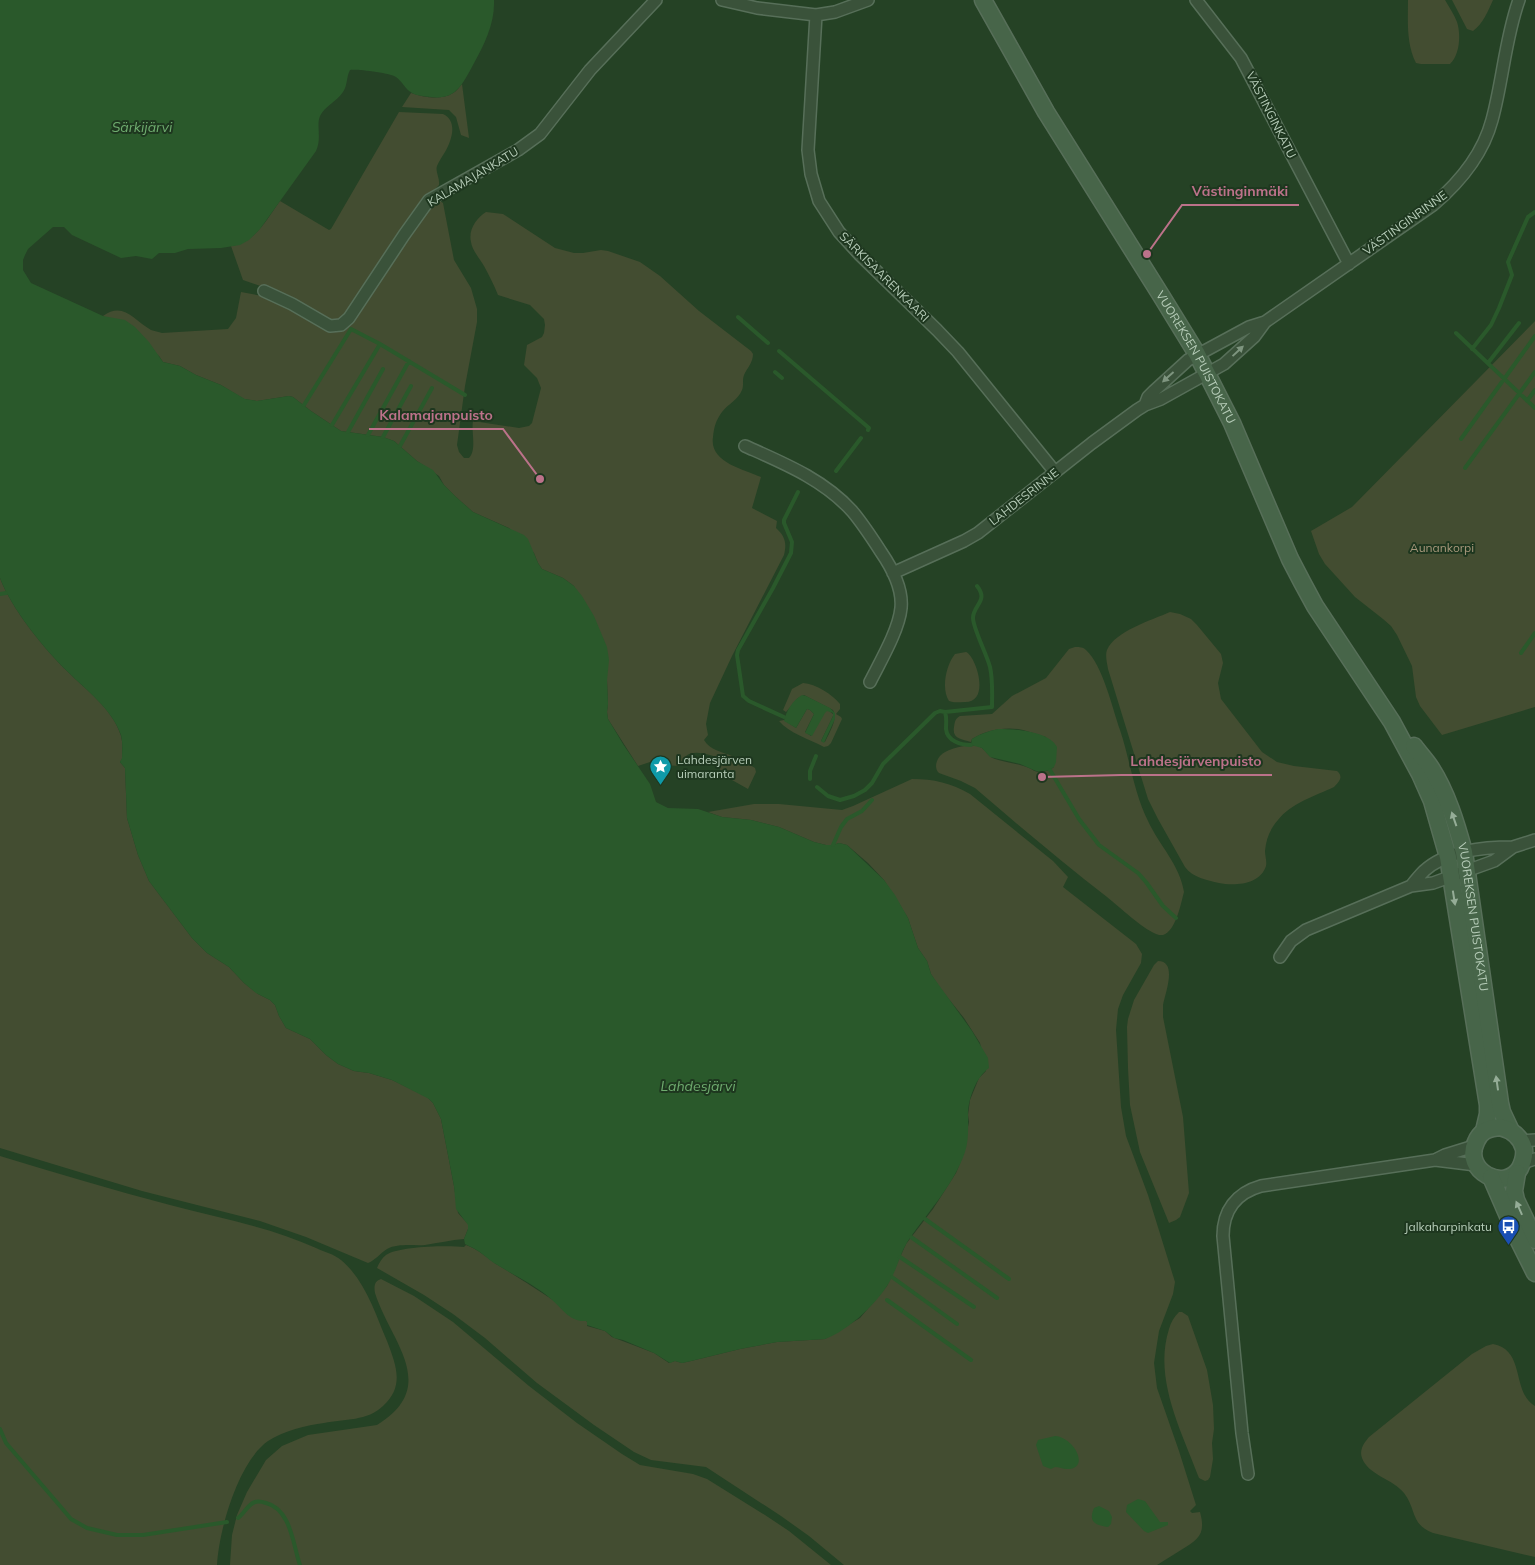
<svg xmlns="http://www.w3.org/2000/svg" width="1535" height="1565" viewBox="0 0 1535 1565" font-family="Mulish,sans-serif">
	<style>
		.green { fill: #434d31 }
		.water { fill: #2a592b }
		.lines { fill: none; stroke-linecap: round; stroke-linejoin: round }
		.stream { stroke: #2a592b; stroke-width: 4 }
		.street-casing { stroke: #576f59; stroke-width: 14 }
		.secondary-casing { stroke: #576f59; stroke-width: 19 }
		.street { stroke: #3a523a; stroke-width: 11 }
		.secondary { stroke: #476549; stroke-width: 16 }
		.oneway { fill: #7e957f }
		.oneway2 { fill: #95ad97 }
		.labels { text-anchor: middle; stroke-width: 4; stroke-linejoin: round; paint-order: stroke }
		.street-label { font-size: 12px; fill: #b6ccb8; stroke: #1e371f }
		.park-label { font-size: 12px; fill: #a8987c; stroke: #1e371f }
		.poi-label { font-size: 12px; fill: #b6ccb8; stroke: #1e371f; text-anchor: start }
		.water-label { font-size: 14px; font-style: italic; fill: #6fac6f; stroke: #1e371f }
		.leader { fill: none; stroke: #bc728a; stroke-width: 2 }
		.callout-dot { fill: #bc728a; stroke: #1e371f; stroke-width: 2 }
		.callout-label { font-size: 14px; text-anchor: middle; font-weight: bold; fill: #bc728a; stroke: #1e371f; stroke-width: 4; stroke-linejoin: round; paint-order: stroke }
	</style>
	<rect width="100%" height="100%" fill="#254225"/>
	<path class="green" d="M1408,0H1445C1449,7 1454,14 1457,22C1461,34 1460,55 1450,64H1421L1416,63C1406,43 1408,21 1408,0Z
		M1452,0H1493C1488,11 1483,24 1473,31L1467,29Z
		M462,84L469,138L461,135L456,117L449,110L402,107L411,93C423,97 441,101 453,93C457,91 459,87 462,84Z
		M399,112L443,114C458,121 452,140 445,152C442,157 439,161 437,166C435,172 440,178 439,185L409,218L359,302L335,324L272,290L243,280L231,246C256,242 266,220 280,201L329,230L331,229Z
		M439,200L443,203L454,260L471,288L477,309V322L465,386L457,445L459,452L464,458H469C477,450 471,432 473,421L519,428L529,426L532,423L541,388L537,378L524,365L527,345L542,337L544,333L545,325L544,319L530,305L498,295C494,285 489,275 484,266C480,259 472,250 471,242C468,229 477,218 486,212L503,214L555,248L574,253H583L601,250L608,251L640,262L660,276L699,311L751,351L753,354C753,363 747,368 744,375C742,380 744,385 742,390C738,400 728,404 722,412C716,420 714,427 713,437C709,462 743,469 761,477L752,508L777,521L776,528C785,536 787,543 784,555L732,656L710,703L706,724L708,735L704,740C710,750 722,752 732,756C740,759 748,764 755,768L756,772L748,789L723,775L720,770L721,761L719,758C711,755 694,749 686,756C683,759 681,763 679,766L664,765L656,760L638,766L608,719L607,712L608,704L607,681L574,586L563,578L542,569L538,563L534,553L509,528L473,512L456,497L444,485L439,476L417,461L394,441L383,437L341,431L311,411L293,397L289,396L257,401L244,399L221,385L196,375L180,366L163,362L159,356L103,316C123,301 134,320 151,330C154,331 159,332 162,333L228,329L236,318L241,292L268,297L333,331L426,210Z
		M1535,321V707L1442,735L1420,706L1416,697L1412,666L1397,635L1391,626L1383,619L1355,597L1325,564L1319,554L1311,531L1352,507Z
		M0,578C11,608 44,649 67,671C86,690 113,709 121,736C123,743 122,751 122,759L120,762L125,768L127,818L138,855L149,881L192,938L207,953L229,967L244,983L258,994L270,1000L275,1005L279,1016L286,1028L310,1039L326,1055L338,1064L354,1071L369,1073L392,1080L427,1097L433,1103L441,1119L454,1186L458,1213L468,1224V1229L464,1239C451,1240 438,1243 425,1245C413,1246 399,1243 387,1249C380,1253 376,1260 368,1263L306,1237L260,1221L142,1191L0,1148Z
		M1170,612L1180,614L1191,619L1197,625L1221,654L1223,663L1218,683L1221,699L1262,752L1277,762L1294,766L1337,771C1344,777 1339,782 1334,787C1315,796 1291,803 1278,820C1270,829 1266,839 1265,851C1265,856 1267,861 1266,866C1260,885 1234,886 1219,883C1207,880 1193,878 1185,867L1158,819L1148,799L1108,669C1107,663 1105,655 1107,650C1115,631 1152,620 1170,612Z
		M1075,647C1080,647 1083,647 1086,650C1103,666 1112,707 1120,730C1130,760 1134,793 1148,821C1159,845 1180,865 1184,892C1181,903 1176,931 1163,935C1160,935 1158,935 1156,934C1140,927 1121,908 1107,897C1062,862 1018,825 975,788L961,781L939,773C934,768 936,761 940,756C947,748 971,743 980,747C986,750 988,757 995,759C1006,763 1018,763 1029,768C1032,769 1035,772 1039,772C1045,772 1050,770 1054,767L1046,737C1038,735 1031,732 1023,730C1006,726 986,730 972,739L971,742C961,739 952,739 954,727C955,721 955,719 960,716L992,714L1012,696L1046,678L1069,649Z
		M966,652C976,656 991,702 965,702C959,702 954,703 949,701C941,689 946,665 955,654Z
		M803,683C816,684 832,694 840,704V709L836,714L841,717L842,719L831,743L828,746L824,747C809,739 789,733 779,721L784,720L796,728L807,709L810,710L814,714L805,732L811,736L825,711H829L833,714V716L821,741L825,742C829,733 838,720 833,710L804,695L798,698L786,712L783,710L792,689Z
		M912,779C934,779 951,783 970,794L1053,861L1068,877L1063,887L1136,944L1142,954L1141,963L1123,995L1118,1009L1116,1030L1121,1107L1126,1136L1148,1195L1175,1282L1173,1294L1159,1331L1154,1363L1157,1388L1179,1451L1196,1505L1190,1511L1192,1513L1200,1512C1206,1534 1199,1539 1181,1550C1173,1555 1165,1560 1157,1565H844L809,1536L781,1516L706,1467L651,1460L634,1452L594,1425L537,1383L485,1338L453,1314L424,1295L377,1268C379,1263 382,1258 386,1255C398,1246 449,1245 464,1247L466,1245C478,1249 486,1257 496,1264C527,1282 555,1302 586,1321L588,1322L587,1326L605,1331L612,1337L654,1353L669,1363L675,1361L682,1363L691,1361L740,1349L777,1342L825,1339L860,1318L887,1286L906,1244L933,1209L956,1173L961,1161L969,1122L968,1115L970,1100L979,1078L986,1071L980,1043L964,1018L940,988L931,974L927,961L918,948L908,918L884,880L868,863L847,845L839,843L833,845H826L814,842L779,827L751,820L722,817L708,812L754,804H779L842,810L853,806Z
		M1158,961C1178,961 1165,994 1163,1005C1163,1009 1163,1013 1163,1017L1183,1117L1189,1193L1180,1217L1176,1220L1169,1223L1140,1152L1130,1105L1128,1068L1127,1027L1128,1019L1134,1000L1154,965Z
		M0,1156C56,1173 113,1190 170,1205C219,1218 270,1227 316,1248C324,1252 334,1254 341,1260C365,1280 375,1313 387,1341C396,1365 405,1386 383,1406C368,1421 344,1419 324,1423C307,1425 283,1431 268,1441C238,1462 219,1530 217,1565H0Z
		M381,1279L414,1296L453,1322L529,1386L577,1423L622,1454L640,1465L693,1474L707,1479L765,1515L789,1531L831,1565H230L232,1535L237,1515L247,1492L266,1460L282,1446L308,1435L377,1425C441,1386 390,1341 375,1293C374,1287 374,1281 381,1279Z
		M1179,1312H1182L1188,1316L1207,1370L1213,1405L1214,1429L1212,1443L1213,1459L1210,1477L1208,1480L1205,1481L1199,1478C1182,1432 1153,1379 1169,1329C1171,1322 1174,1317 1179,1312Z
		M1493,1344C1526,1350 1511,1392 1535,1406V1557L1433,1533C1410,1524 1417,1510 1404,1493C1393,1479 1368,1475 1362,1458C1359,1450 1364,1443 1369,1437L1472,1354L1486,1346Z"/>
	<path class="water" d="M0,0H494C495,24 484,45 473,65C462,85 456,100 431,97C424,96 417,96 412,93C405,89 402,81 396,77C390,73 357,69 350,70C346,77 348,85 343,92C337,101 325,106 320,116C316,126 322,138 316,151L260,229L249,240L240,245L221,248L188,249L175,253H159L152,259L136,256L121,258L72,235L64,227H53L28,249L25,255L23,260V270L31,283L103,316L125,320L135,327L149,342L163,362L180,366L196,375L221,385L245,399L257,401L289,396L293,397L311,411L341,431L383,437L394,441L417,461L433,470L444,485L456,497L473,512L524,535L528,539L538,563L542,569L563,578L574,586L582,596L594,616L607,647L609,660L607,681L608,704L607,712L608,719L623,744L650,784L656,802L668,808L698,809L722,817L751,820L779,827L814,842L826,845H833L839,843L847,845L884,880L895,895L908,918L918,948L927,961L931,974L972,1031L988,1058L989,1068C976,1077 968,1099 968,1115C968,1127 969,1140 965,1152C954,1184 929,1211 910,1238C901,1250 898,1266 891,1279C880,1301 848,1331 825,1339L777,1342L740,1349L691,1361L682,1363L675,1361L670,1363L654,1353L623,1340L614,1338L605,1331L587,1325V1322L586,1321C569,1322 562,1308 551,1299C534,1284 513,1275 494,1263C488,1259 482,1253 475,1249C472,1247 468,1246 465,1244L464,1239L468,1229V1225L456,1209L454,1186L441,1119L433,1103L429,1099L392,1080L369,1073L354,1071L338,1064L326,1055L310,1039L286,1028L279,1016L275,1005L270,1000L256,993L244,983L229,967L207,953L192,938L149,881L138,855L127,818L125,768L120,762L122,758C122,751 123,743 121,735C112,709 86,690 67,671C44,649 11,608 0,578Z
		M802,695L806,696L830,708L835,713V719L824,743L821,741L833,716V713L827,711L825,713L812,736L805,733L814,714L810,710L807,709L796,728L784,721C786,711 793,700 802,695Z
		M998,729C1014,729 1049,731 1057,747L1056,762L1054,767L1050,770L1041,772L1036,771L1020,764L990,757L982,748L971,745L972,739C980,734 988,731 998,729Z
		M1055,1436C1074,1437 1091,1469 1067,1469C1063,1469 1059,1467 1055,1467L1051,1469L1043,1466L1036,1445L1038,1440Z
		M1138,1499L1145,1501L1160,1522H1168V1525L1148,1533L1144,1531L1126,1512L1127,1505Z
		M1099,1506L1109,1511L1112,1517L1111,1524L1108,1527C1095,1525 1088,1522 1094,1508Z"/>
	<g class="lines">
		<path class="stream" d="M738,317L768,343
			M1456,333L1535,408
			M1472,349L1491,325L1499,308L1512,275L1508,262L1528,217L1535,212
			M779,351L869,428L868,430
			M1488,363L1519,323
			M775,372L782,378
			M1527,401L1535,390
			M304,405L351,329L380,344L465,395
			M332,425L380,344
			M348,432L383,369
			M368,435L409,361
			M383,437L411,386
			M1461,439L1535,336
			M400,446L432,388
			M1465,468L1535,372
			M836,471L861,438
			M0,594L6,593
			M1521,653L1535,633
			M945,712L992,707C992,694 993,680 990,667C987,655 973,628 973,618C973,605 989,601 977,586
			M784,717L749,701L743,696L737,655L738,650L773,588L791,553L792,542L784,523V520L798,492
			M1050,770L1079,819L1099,845L1138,873L1146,882L1163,906L1176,918
			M810,779V771L816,756
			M817,787L828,796L840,800L854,796L865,790L872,783L883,764L935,713L940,711L945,712C947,718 946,722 946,729C947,741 961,745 971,745
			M833,845L841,827L847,819L862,811L872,800
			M925,1219L1009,1279
			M911,1237L997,1298
			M900,1257L974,1307
			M892,1277L957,1324
			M887,1300L971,1360
			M0,1429L6,1443L60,1506L71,1519L87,1528L117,1535H143L227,1522
			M238,1518C244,1514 248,1504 255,1502C258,1501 263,1502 266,1503C291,1509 293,1545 300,1565"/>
		<defs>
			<path id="street" d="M722,0L757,8L816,15L835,12L868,0
				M1196,0L1241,58L1349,264
				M816,15L808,150L811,174L819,201L839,232L860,255L937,330L958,352L1055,472
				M264,291L292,304L330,326L341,325L349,318L404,235L429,200L518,150L540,134L590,70L656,0
				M1145,405L1148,397L1154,391L1188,360L1249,327L1265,322
				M745,446C783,463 823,479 852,511C863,524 872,538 881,552C892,568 903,588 901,608C899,630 880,662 870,682
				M893,573L964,541L978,533L1092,443L1137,410L1145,405L1161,399L1224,364L1254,337L1265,322L1433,205C1460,182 1483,154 1492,120C1503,80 1505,39 1519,0
				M1411,886C1415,881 1419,876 1424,871C1447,850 1484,847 1513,847
				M1280,957L1291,941L1306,930L1411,886L1433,883L1494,861L1513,847L1535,840
				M1521,1141L1535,1140
				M1435,1160L1476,1165
				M1522,1163L1535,1159
				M1248,1474L1242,1433L1223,1236C1223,1211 1236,1193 1261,1186L1435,1160L1445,1155L1474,1146"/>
			<g id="secondary">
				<path id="s1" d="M983,0L1046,112L1162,297L1197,354L1232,423L1290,559L1302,582L1315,606L1392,722L1420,774L1432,801L1448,857L1488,1105V1114L1484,1131"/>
				<path id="s2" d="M1414,746C1419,753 1426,760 1431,768C1447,793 1456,823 1464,852L1500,1103L1502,1112L1510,1129"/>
				<path d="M1500,1127C1512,1130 1521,1137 1524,1149C1525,1156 1523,1162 1520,1168C1505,1193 1462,1171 1476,1142C1480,1131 1489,1128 1500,1127Z"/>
				<path d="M1517,1173L1514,1191L1516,1200L1535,1240"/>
				<path d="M1491,1177L1518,1239L1535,1273"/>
			</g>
		</defs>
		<use href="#street" class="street-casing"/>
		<use href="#secondary" class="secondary-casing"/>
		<use href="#street" class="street"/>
		<use href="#secondary" class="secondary"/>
	</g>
	<defs><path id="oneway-solid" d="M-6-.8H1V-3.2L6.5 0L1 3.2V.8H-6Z" transform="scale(1.25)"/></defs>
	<g class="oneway">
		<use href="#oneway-solid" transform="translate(1238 351) rotate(-43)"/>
		<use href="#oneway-solid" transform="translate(1168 377) rotate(138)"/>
	</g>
	<g class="oneway2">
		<use href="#oneway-solid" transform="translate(1454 819) rotate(-109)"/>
		<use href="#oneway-solid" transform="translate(1454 898) rotate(81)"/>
		<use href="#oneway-solid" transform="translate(1497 1083) rotate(-98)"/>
		<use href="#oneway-solid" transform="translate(1519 1208) rotate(-114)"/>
	</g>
	<defs>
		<symbol id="sight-pin" viewBox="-11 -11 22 30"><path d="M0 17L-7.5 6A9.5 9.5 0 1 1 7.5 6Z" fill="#0f9aa8" stroke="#1e371f"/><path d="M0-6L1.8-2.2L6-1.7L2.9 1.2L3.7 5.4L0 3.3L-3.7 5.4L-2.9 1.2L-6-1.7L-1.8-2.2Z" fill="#fff"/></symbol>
		<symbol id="bus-pin" viewBox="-11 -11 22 30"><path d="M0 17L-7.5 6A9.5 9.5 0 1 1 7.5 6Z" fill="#1a4fb4" stroke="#1e371f"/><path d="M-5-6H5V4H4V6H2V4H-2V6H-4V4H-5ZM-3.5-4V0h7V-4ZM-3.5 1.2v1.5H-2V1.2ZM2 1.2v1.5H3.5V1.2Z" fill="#fff"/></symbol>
	</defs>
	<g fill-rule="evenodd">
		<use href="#sight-pin" x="648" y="754" width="25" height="34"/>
		<use href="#bus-pin" x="1496" y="1214" width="25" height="34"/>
	</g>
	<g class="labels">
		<g class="street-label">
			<text transform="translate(1271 115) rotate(63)" y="4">VÄSTINGINKATU</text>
			<text transform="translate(473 177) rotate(-31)" y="4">KALAMAJANKATU</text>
			<text transform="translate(1405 223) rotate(-36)" y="4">VÄSTINGINRINNE</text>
			<text transform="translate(884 277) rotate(45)" y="4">SÄRKISAARENKAARI</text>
			<text dy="4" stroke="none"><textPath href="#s1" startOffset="416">VUOREKSEN PUISTOKATU</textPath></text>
			<text transform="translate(1024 497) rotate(-38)" y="4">LAHDESRINNE</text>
			<text dy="4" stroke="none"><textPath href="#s2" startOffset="184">VUOREKSEN PUISTOKATU</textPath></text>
		</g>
		<g class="park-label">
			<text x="1442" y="552">Aunankorpi</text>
		</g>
		<g class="poi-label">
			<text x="677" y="764">Lahdesjärven<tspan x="677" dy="14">uimaranta</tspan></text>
			<text x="1492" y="1231" text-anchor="end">Jalkaharpinkatu</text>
		</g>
		<g class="water-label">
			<text x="142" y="132">Särkijärvi</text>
			<text x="698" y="1091">Lahdesjärvi</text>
		</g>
	</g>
	<path class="leader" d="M1147 254L1182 205H1299M540 479L503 429H369M1042 777L1121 775H1272"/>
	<g class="callout-dot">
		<circle cx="1147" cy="254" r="5"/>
		<circle cx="540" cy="479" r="5"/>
		<circle cx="1042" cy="777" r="5"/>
	</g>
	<g class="callout-label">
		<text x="1240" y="196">Västinginmäki</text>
		<text x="436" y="420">Kalamajanpuisto</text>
		<text x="1196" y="766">Lahdesjärvenpuisto</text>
	</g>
</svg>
